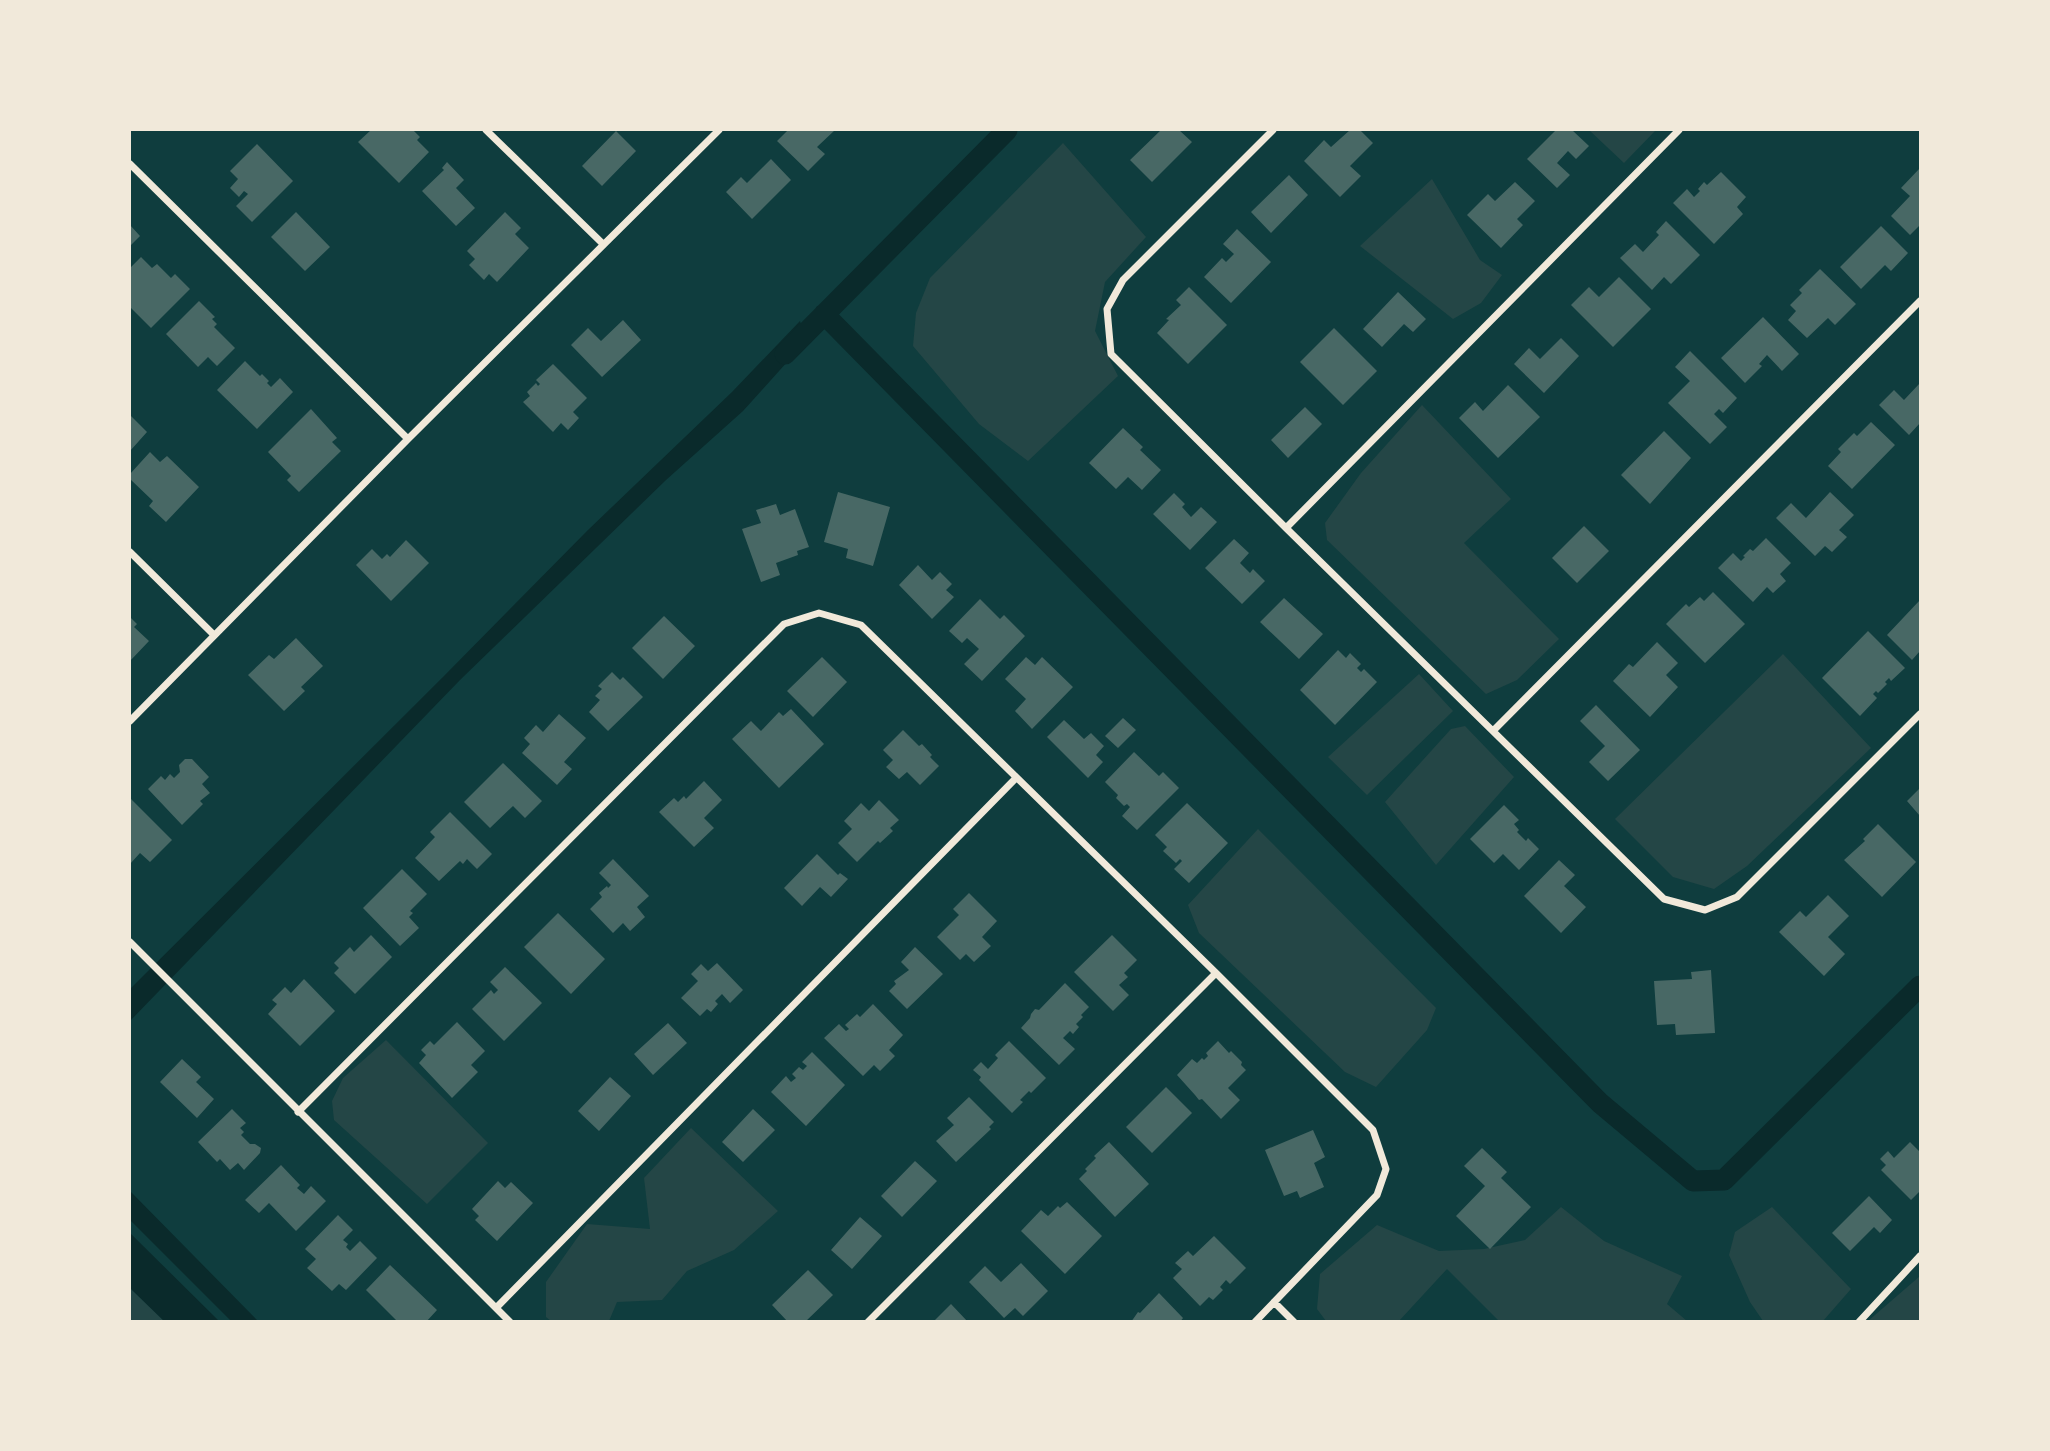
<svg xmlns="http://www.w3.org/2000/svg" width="2050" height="1451" viewBox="0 0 2050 1451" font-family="Overpass,sans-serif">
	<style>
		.green { fill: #244646 }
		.water { fill: #0a2a2b }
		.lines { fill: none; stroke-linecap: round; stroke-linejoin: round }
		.canal { stroke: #0a2a2b; stroke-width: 21 }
		.building { fill: #486865 }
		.minor { stroke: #f1e9da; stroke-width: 7 }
	</style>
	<rect width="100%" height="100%" fill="#0f3d3e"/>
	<path class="green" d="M1589,130H1656L1624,163Z
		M1063,143L1146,237L1105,282L1095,331L1118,376L1028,461L979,424L913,346L916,313L930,278Z
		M1432,179L1480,260L1502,275L1481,303L1453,319L1360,246Z
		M1422,405L1511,499L1464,543L1559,639L1517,680L1486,694L1327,540L1325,523L1361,473Z
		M1783,654L1871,748L1747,866L1714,889L1673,877L1615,819Z
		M1419,674L1453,711L1367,795L1328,757Z
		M1465,726L1514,777L1436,865L1385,802L1451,729Z
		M1258,829L1436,1008L1427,1030L1376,1087L1345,1072L1199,933L1188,905Z
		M386,1040L488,1143L427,1204L334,1120L332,1101L343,1078Z
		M691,1128L778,1211L734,1250L687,1271L662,1300L617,1302L609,1321H551L546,1317V1282L587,1224L650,1229L644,1178Z
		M1561,1207L1604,1241L1682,1276L1667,1304L1687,1321H1499L1447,1269L1399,1321H1326L1317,1309L1320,1274L1377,1225L1439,1251L1484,1249L1525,1240Z
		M1772,1207L1851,1289L1823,1321H1763L1750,1302L1729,1255L1735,1232Z
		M1920,1276V1321H1868Z
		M130,1288L164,1321H130Z"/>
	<path class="water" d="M800,321L806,341L743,411L666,480L460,680L130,1021V989L443,677L588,530L732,392Z
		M130,1191L258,1321H231L130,1220Z
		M130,1233L219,1321H164L130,1288Z"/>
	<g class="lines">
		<path class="canal" d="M824,314L1600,1103L1693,1181L1724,1180L1920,986
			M785,354L1007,130"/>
	</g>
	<path class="building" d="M371,130H413L420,137L417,140L429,152L399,183L358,142Z
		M788,130H835L817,147L825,154L808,171L777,141Z
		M1161,130H1179L1192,142L1152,182L1130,160Z
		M1350,130H1360L1373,143L1350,166L1361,176L1340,197L1304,161L1324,140L1331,147Z
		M1556,130H1572L1589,146L1576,159L1568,151L1557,163L1570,175L1557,188L1527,159Z
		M616,131L636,151L602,186L582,166Z
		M257,144L293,181L252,222L236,206L248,194L244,191L239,197L230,188L238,179L230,171Z
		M771,159L791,180L752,219L726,192L741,177L747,183Z
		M447,162L464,180L456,188L475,208L456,226L422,191L444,170L442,168Z
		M1920,168V225L1910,235L1891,216L1910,196L1901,188Z
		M1721,172L1746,197L1737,207L1743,214L1714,244L1673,203L1687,189L1694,197L1700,191L1698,189L1704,182L1707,185Z
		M1289,175L1308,195L1271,233L1251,212Z
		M1515,182L1535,201L1517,219L1523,225L1501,248L1467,215L1488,194L1495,201Z
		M296,212L330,247L305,271L271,237Z
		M505,212L521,228L515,234L529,248L497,282L489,274L484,280L469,265L475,259L467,251Z
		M1666,221L1700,255L1671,284L1664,277L1652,290L1620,258L1635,244L1643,252L1659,235L1656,232Z
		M130,225L140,236L130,246Z
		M1881,226L1908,253L1891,271L1885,265L1861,289L1840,267Z
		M1237,229L1271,262L1231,303L1204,277L1222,258L1226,262L1234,254L1223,244Z
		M141,257L152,268L157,264L171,278L175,274L190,289L151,328L130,307V268Z
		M1820,269L1856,304L1835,325L1828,318L1807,338L1788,320L1796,311L1790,305L1802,293L1799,290Z
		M1619,277L1651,309L1613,347L1571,305L1589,287L1599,297Z
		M1189,287L1227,325L1188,364L1157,333L1169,320L1166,319L1181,305L1176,300Z
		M1398,292L1426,319L1413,332L1404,324L1382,347L1363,329Z
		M199,301L215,317L212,319L217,324L214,327L235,348L217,366L208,357L198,367L166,334Z
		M1763,317L1799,354L1782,371L1767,355L1759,364L1762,366L1745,383L1721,358Z
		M623,320L641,340L602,377L571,345L588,328L601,341Z
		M1334,328L1377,371L1343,405L1300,362Z
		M1561,338L1579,356L1544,393L1514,364L1529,348L1540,359Z
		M1690,351L1737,398L1723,413L1719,409L1714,414L1727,427L1710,444L1668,403L1690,381L1675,367Z
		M245,361L260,376L262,374L269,381L267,383L271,387L280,378L293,392L257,429L217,390Z
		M553,364L587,398L573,412L579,418L568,430L561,423L553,432L523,402L530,396L527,392L536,383L538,386L540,384L536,380Z
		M1920,383V423L1909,435L1879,405L1894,390L1904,400Z
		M1508,385L1540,417L1498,458L1459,418L1475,402L1483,411Z
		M1305,407L1322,424L1288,458L1271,440Z
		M311,409L337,438L332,442L341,451L299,492L287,480L291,476L268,452Z
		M130,415L147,432L130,451Z
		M1871,422L1895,445L1852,489L1828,466L1841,452L1838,449L1854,433L1857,436Z
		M1123,428L1143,447L1140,450L1161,470L1142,490L1128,477L1116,489L1089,463Z
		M1664,431L1691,458L1650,504L1621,475Z
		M150,452L160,462L167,456L199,487L166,522L149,506L153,501L130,479V474Z
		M838,492L890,507L873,566L846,558L848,549L824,542Z
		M1830,492L1854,515L1839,530L1847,537L1832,552L1825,546L1815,556L1776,518L1791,503L1806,518Z
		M1174,493L1185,504L1182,507L1191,517L1201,507L1217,522L1190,550L1153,514Z
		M776,504L780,515L795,509L809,547L797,551L798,555L776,563L780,575L761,582L742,529L761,523L756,510Z
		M1584,526L1609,551L1577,583L1552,558Z
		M1766,538L1791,563L1780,574L1786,581L1773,593L1767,587L1753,602L1718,568L1733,553L1741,561L1745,557L1743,556L1750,549L1753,551Z
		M1234,539L1249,553L1240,563L1250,573L1253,569L1265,581L1242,604L1205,568Z
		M406,540L429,563L391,601L356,565L372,549L382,559L387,554L390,557Z
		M918,565L932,580L940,572L952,584L946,590L954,597L932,619L899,585Z
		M1713,592L1745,624L1705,663L1666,624L1686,604L1689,607L1700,597L1704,601Z
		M1284,598L1323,634L1299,659L1260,622Z
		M980,599L1000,619L1004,615L1025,636L982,681L964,664L979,649L967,638L962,643L949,631Z
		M1920,600V651L1912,660L1887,635Z
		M664,616L695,646L663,679L632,648Z
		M130,617L137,624L134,627L149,641L130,661Z
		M1868,631L1905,668L1891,681L1889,678L1885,682L1887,684L1878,693L1876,691L1873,694L1877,698L1860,716L1822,678Z
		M296,638L323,666L301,687L305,691L284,711L248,675L269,655L274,659Z
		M1657,642L1678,663L1666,675L1678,687L1650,717L1613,681L1629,664L1633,667Z
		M1338,650L1346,658L1350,653L1361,664L1357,668L1361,672L1364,669L1377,682L1335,725L1300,690Z
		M822,657L847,682L813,717L787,691Z
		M1026,657L1035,665L1042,657L1073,687L1032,729L1015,711L1026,699L1005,679Z
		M612,672L620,680L623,677L643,697L608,731L589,712L600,700L595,696L602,689L598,686Z
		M1596,705L1640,750L1608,781L1589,762L1605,746L1580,721Z
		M791,709L824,744L779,788L732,739L751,721L761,731L779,712L783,716Z
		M559,714L586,738L564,762L572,769L557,785L522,753L530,744L524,738L536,725L543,732Z
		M1123,718L1136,730L1118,748L1105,736Z
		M1064,720L1084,739L1091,733L1104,746L1096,755L1103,762L1088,778L1047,737Z
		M903,730L919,746L922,744L932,755L930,757L939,766L920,785L907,772L899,779L886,767L893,760L883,750Z
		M1134,752L1159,776L1163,772L1179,788L1137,830L1122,816L1130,807L1127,804L1124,806L1116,798L1118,795L1105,782Z
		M185,759H192L209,777L202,784L210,793L200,801L203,804L182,825L148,789L161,776L165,780L170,774L174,778L180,772L179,765Z
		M503,763L542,801L525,818L513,806L490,828L464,802Z
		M704,781L722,800L704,818L714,828L694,847L659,812L674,798L678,802L684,796L686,799Z
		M1920,788V816L1907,801Z
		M130,798L172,840L150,862L140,853L130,864Z
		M879,800L899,820L890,828L893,831L880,843L878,841L857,862L838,843L852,829L844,821L861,803L869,811Z
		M1187,803L1228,843L1189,883L1174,869L1182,861L1180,859L1176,863L1163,851L1167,847L1155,835Z
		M1504,805L1519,820L1514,824L1519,830L1517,832L1526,841L1528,838L1539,849L1519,870L1503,854L1494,863L1470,839Z
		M450,812L492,854L477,869L467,859L463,864L460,861L439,881L415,858L435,837L430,832Z
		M1878,824L1916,862L1882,897L1844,860L1865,841L1863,839Z
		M817,854L838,875L840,873L848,879L831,897L820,887L802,906L784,888Z
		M613,859L649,896L637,907L645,917L630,931L623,923L613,933L590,909L602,897L599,893L607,886L608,888L611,885L599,873Z
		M1559,860L1575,875L1564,886L1586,907L1561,933L1524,896Z
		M402,869L427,894L410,911L413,913L409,917L419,928L400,946L363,908Z
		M969,893L997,921L982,937L991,946L974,962L966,954L960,960L937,937L959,915L953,909Z
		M1828,895L1849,916L1828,937L1845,954L1824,976L1779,932L1800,911L1806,917Z
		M558,913L605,959L571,994L524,947Z
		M371,935L392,957L355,994L334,973L339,968L334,963L350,947L354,952Z
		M1112,935L1137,960L1124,973L1128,977L1119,985L1129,995L1113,1011L1074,972Z
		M915,947L943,974L907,1009L889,991L896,984L894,981L909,970L901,962Z
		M717,963L743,990L730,1003L722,994L715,1001L718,1004L711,1012L707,1009L700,1016L681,998L698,981L691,974L701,964L708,971Z
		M505,967L542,1003L504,1041L472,1009L491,990L494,994L498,990L490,982Z
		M1711,970L1715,1033L1676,1035L1675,1024L1657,1025L1654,981L1692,979L1691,972Z
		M304,979L335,1011L300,1046L268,1014L277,1004L272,1000L285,987L291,993Z
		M1065,983L1089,1007L1081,1015L1083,1017L1076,1024L1079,1027L1073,1034L1070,1031L1063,1038L1075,1049L1059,1065L1021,1028L1030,1018L1031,1014L1035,1009L1039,1010Z
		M873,1004L903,1035L889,1050L895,1056L880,1071L874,1065L863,1076L824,1038L839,1024L846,1031L849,1029L845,1025L857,1014L860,1017Z
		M457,1022L485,1051L471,1065L478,1072L452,1098L419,1063L426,1055L421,1050L430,1041L434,1045Z
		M668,1023L687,1043L653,1075L634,1054Z
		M1009,1041L1046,1078L1031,1093L1029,1091L1020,1100L1023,1102L1012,1113L979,1080L981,1077L973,1070L981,1062L988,1069L998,1058L995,1055Z
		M1218,1041L1229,1053L1231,1051L1242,1062L1241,1065L1246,1070L1228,1088L1240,1100L1221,1119L1202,1099L1199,1100L1195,1095L1177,1075L1192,1059L1197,1063L1202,1058L1204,1060L1208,1056L1206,1053Z
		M812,1052L845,1085L806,1126L771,1092L786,1076L791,1082L796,1078L792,1074L799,1067L803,1070L807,1066L802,1062Z
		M182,1059L201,1077L196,1082L214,1099L197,1118L160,1082Z
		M610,1077L631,1096L599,1131L578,1111Z
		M1166,1087L1192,1113L1152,1153L1126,1127Z
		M969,1097L994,1122L989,1127L991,1129L956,1162L936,1141L954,1125L947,1118Z
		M232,1109L246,1123L240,1128L244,1132L241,1135L250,1144H255L261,1148L260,1153L244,1170L238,1163L230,1170L220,1159L217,1162L198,1142Z
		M753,1109L775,1130L743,1162L722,1142Z
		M1313,1130L1325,1157L1314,1163L1324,1187L1300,1198L1297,1191L1284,1196L1265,1150Z
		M1109,1142L1149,1184L1115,1217L1079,1179L1087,1171L1085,1169L1096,1158L1094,1156Z
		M1910,1142L1920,1152V1191L1911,1200L1881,1170L1886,1165L1880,1159L1888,1151L1894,1158Z
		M1482,1148L1507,1172L1501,1178L1531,1207L1490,1249L1456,1216L1485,1186L1464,1166Z
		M915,1161L937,1181L902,1217L881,1196Z
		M281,1165L300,1185L297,1188L304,1194L311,1186L326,1201L296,1231L269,1203L259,1213L245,1200Z
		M498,1181L505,1188L511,1182L533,1203L497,1241L475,1220L479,1216L472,1209Z
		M1869,1196L1892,1220L1880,1233L1874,1227L1850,1251L1832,1233Z
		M1067,1202L1102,1236L1065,1274L1021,1231L1041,1210L1048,1216L1058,1206L1060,1208Z
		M338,1215L353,1230L343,1240L348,1244L346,1247L350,1251L360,1241L377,1258L346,1290L339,1284L332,1291L307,1268L316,1259L305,1249Z
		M860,1217L882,1236L852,1269L831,1250Z
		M1214,1236L1246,1268L1230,1284L1226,1280L1220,1287L1223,1290L1213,1300L1209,1297L1200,1306L1173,1278L1182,1269L1175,1263L1188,1251L1193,1256Z
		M1021,1263L1048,1291L1023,1316L1015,1308L1004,1318L969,1282L985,1266L1001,1282Z
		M390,1265L437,1310L426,1322H398L366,1290Z
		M808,1270L833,1295L805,1322H788L772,1305Z
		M1159,1293L1183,1318L1180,1322H1131L1138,1312L1140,1313Z
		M951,1304L968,1322H933Z"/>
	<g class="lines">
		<path class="minor" d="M486,130L602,243
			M1273,130L1123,280L1107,309L1111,354L1286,528L1664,899L1705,910L1737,897L1920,714
			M130,164L408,439
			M1286,528L1679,130
			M130,552L214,635
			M130,721L408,439L719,130
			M1493,731L1920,301
			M130,942L510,1322
			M298,1112L784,624L819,613L861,625L1216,973L1373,1130L1386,1169L1377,1195L1255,1322
			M1274,1302L1294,1322
			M496,1308L1016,778
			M868,1322L1216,973
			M1859,1322L1920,1256"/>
	</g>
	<rect width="2050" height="1451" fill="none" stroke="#f1e9da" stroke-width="262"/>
</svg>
